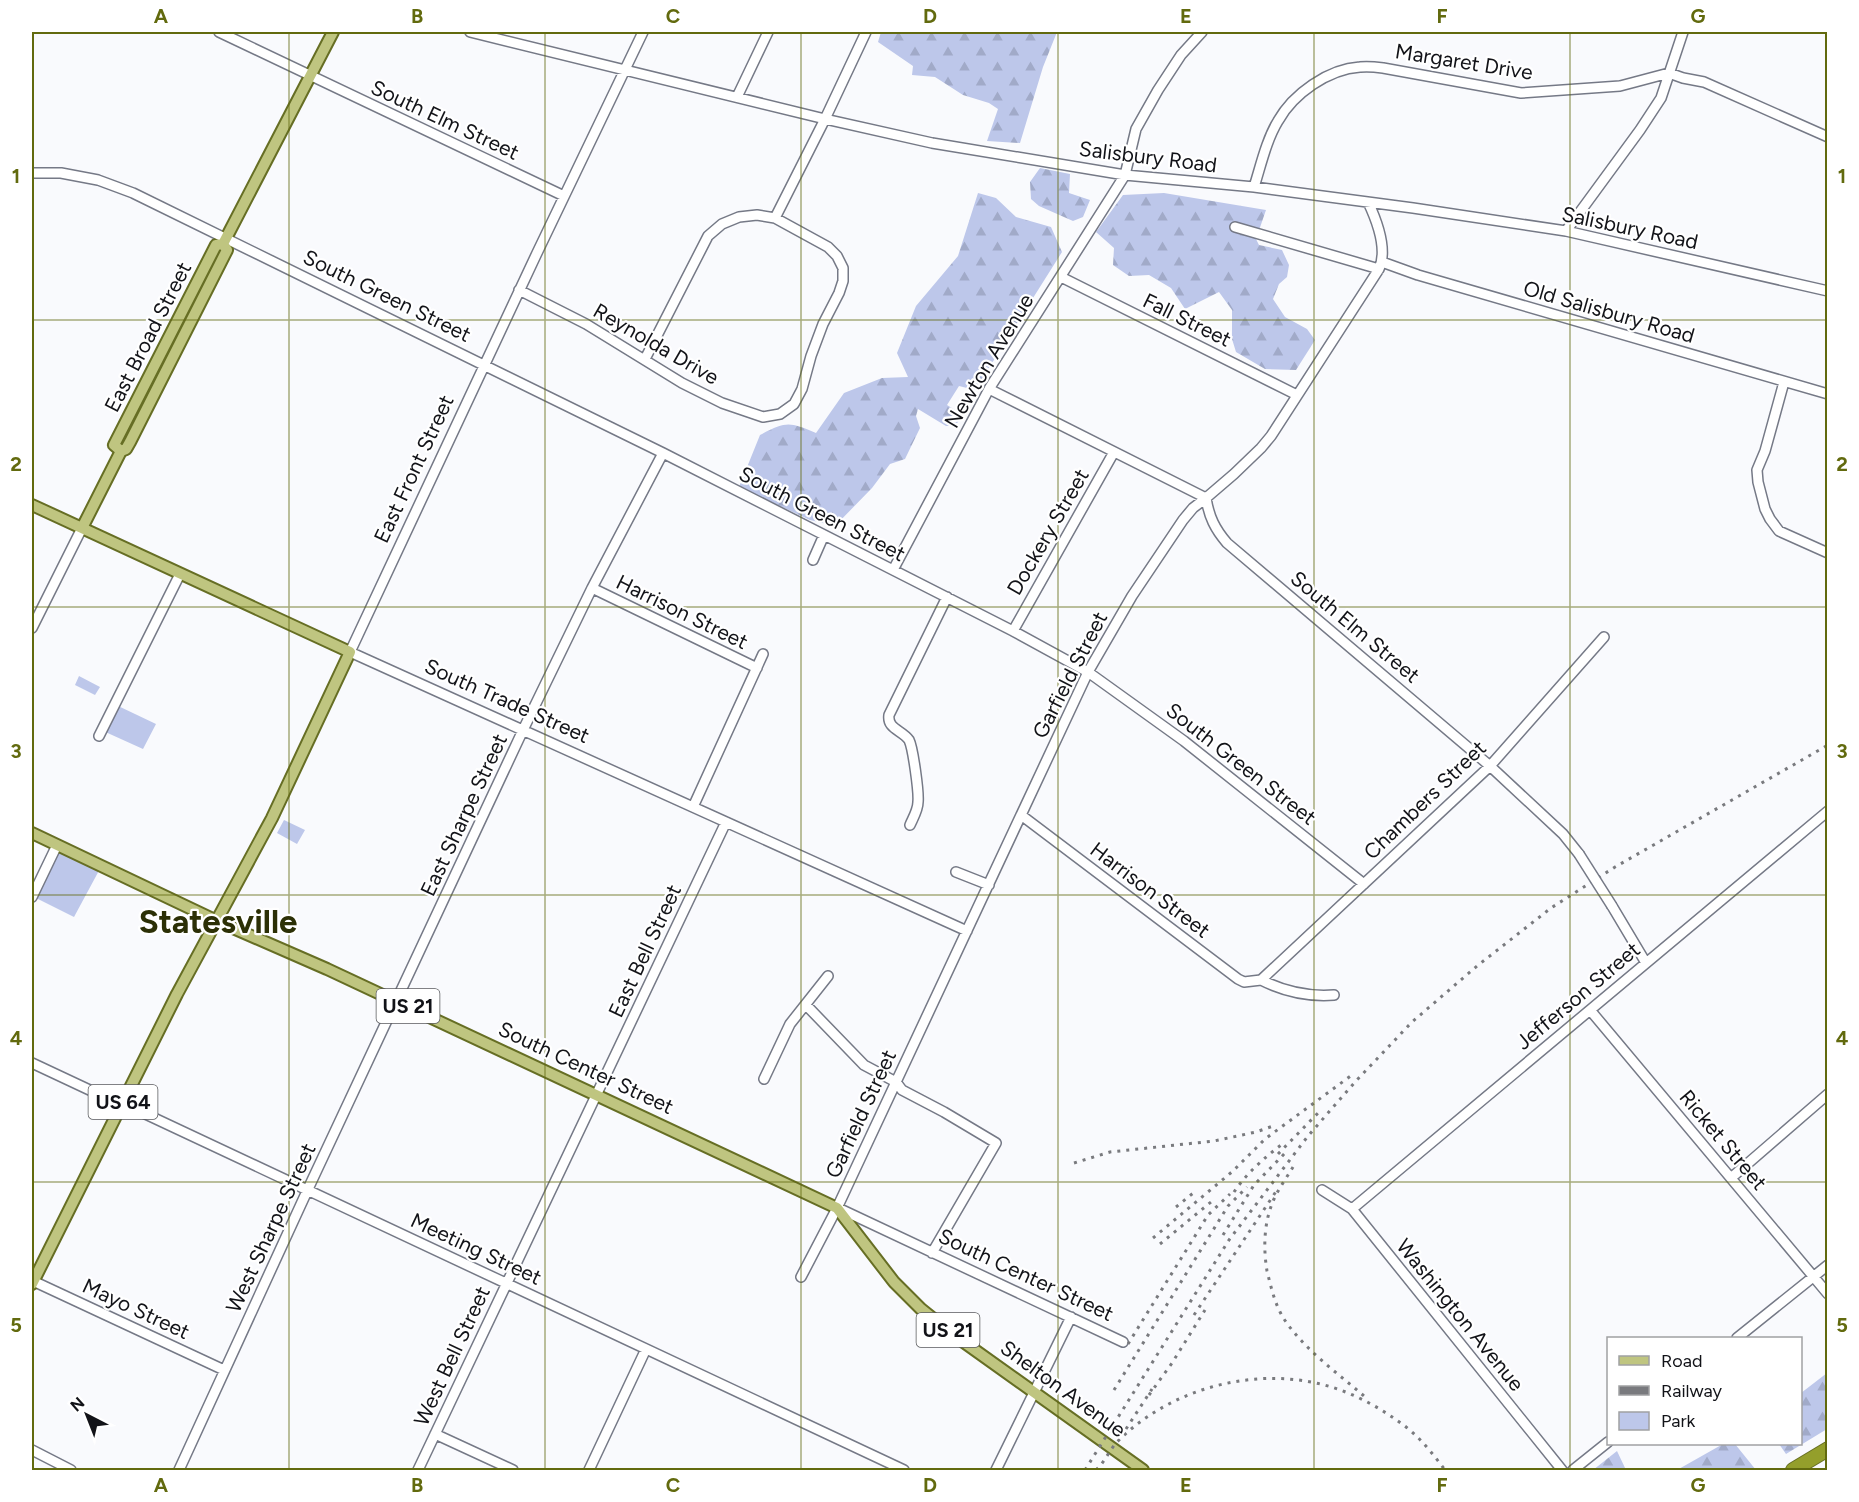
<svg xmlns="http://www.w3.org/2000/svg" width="1859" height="1502" viewBox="0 0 1859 1502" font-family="Figtree,sans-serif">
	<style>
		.forest { fill: url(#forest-firs) }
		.park { fill: #bdc7ea }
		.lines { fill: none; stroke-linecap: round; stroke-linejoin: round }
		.minor-casing { stroke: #757986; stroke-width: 12 }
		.major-casing { stroke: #666e24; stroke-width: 14 }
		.highway-casing { stroke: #666e24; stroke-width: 16 }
		.minor { stroke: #fff; stroke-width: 9 }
		.major { stroke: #bfc580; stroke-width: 10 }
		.highway { stroke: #949f2b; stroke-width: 14 }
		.rail { stroke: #797a7e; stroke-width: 3; stroke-dasharray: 3 6; stroke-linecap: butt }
		.minor-bridge-casing { stroke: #757986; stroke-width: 12; stroke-linecap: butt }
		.minor-bridge { stroke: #fff; stroke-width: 9 }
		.grid { fill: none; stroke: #626a0e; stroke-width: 1.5; stroke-opacity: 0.55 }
		.labels { text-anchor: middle; stroke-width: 4.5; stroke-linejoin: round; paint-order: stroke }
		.shield { fill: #fff; stroke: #595a5d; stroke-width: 1.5 }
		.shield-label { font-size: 20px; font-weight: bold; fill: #121318 }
		.street-label { font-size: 21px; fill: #121318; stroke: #fff }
		.town-label { font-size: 33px; font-weight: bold; fill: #2c3006; stroke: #fff }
		.neatline { fill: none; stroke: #626a0e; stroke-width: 2 }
		.grid-label { font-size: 20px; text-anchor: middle; font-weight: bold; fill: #626a0e }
	</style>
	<defs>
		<pattern id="forest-firs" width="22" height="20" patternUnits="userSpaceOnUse" patternTransform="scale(1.5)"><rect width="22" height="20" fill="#bdc7ea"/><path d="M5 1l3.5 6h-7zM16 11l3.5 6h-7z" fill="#a1aac8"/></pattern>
	</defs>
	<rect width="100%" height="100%" fill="#f9fafd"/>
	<path class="forest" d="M881,32H1057L1043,67L1020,143L987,141L998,109L989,103L963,95L935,77L912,75L913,66L878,42Z
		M1040,168L1070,174L1069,193L1090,200L1083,217L1073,221L1039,206L1031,199L1030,182Z
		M978,193L996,198L1016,217L1051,227L1062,252L975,390L959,386L947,405L963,415L955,426H946L918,409L916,416L920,428L905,459L890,464L872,488L835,526L810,520L739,487L760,435C787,421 789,422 816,433L844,393L882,378L908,377L897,353L916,306L958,256Z
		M1164,193L1266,210L1256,239L1259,245L1282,250L1289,265L1287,277L1279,284L1273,299L1285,317L1307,329L1315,340L1296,370L1265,369L1236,352L1232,339V310L1219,292L1185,309L1171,288L1149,275L1129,276L1113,265L1114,248L1096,232L1123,195Z
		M1827,1373V1429L1786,1454L1779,1444H1800L1801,1393Z
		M1723,1444H1735L1756,1470H1677Z
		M1617,1451L1626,1470H1593Z"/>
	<path class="park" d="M79,676L100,687L95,695L75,685Z
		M114,704L156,724L143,749L101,730Z
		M284,820L305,830L297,844L277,833Z
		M57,845L102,865L74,917L32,896Z"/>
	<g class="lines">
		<defs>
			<path id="minor" d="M219,32L564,196
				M470,32L825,119L932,143L1125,175L1254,187L1413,208L1566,231L1828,291
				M643,32L537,253L350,652L967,931
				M737,97L768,32
				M32,173H61L98,180L133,193L663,453L1013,631L1088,672L1184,741L1364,884
				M1254,187C1261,165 1266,141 1278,121C1293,94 1328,69 1360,67C1368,66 1376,67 1383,68L1521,93L1620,86L1669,73L1683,78L1704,82L1828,137
				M775,218L825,119L866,32
				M1235,227L1379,269
				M1566,231L1640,130L1661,98L1683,32
				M1382,262L1418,275L1828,394
				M1061,277L1297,395
				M519,290L586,324L682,383L722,403L763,417L780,414L794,404L802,389L811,356L823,324L839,293L843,281V268L837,256L828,247L775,218L757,215L739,217L722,224L708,236L645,359
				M1784,382L1765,451L1757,470L1758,482L1765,509L1770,519L1779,531L1828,553
				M989,389L1206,498C1209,517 1215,529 1227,543L1490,766L1563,834L1579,854
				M813,560L824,535
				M893,570L989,389L1125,175L1136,129L1158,90L1181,55L1202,32
				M592,588L757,668
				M32,628L82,528
				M1013,631L1114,452
				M99,736L180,574
				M693,807L763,654
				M1021,815L1238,979L1244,982L1261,980L1490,766L1604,637
				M910,825C913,818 918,810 918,802C919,792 913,748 909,740C902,730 887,729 889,715L947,597
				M956,872L989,885
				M32,897L57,845
				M1612,906L1646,963
				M1261,980C1285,992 1308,997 1334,995
				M806,1005L864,1065L896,1082L902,1090L944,1112L996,1143L932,1253
				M1590,1010L1828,1294
				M32,1063L113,1101L122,1103L904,1470
				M764,1079L790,1024L828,976
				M1731,1178L1828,1094
				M1322,1190L1352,1209L1562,1470
				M838,1208L1123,1342
				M1352,1209L1828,811
				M801,1277L837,1208L1088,672L1132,596L1183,520L1193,508L1206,498L1234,474L1261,448L1271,436L1379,269C1388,249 1377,221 1368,202
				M33,1281L224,1370
				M1737,1338L1828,1265
				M435,1434L513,1470
				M32,1450L71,1470
				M179,1470L308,1189L523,730L592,588L663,453
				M418,1470L726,822
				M589,1470L646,1349
				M996,1470L1071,1317
				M1573,1470L1608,1442"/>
			<path id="major" d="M121,451L114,445L216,245L223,244L333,32
				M32,505L350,652L272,818L177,994L32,1284
				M82,528L121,451L126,449L130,442L227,250L223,244
				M32,833L217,921L327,969L837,1208L894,1282L921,1309L951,1333L1143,1470"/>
			<path id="highway" d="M1793,1470L1828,1449"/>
		</defs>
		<use href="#minor" class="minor-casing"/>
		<use href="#major" class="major-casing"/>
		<use href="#highway" class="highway-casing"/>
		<use href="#minor" class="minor"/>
		<use href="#major" class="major"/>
		<use href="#highway" class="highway"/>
		<path class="rail" d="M1278,1154L1318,1113
			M1074,1163L1110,1152L1214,1141L1256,1132L1276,1125
			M1293,1167C1287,1177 1279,1188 1274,1199C1264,1221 1263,1247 1267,1271C1271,1287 1275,1305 1284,1319C1304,1349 1336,1372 1364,1396
			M1234,1192C1246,1174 1264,1158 1281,1145
			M1176,1207L1197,1190
			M1223,1235L1254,1185L1288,1150
			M1153,1238L1233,1171L1265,1139L1352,1075
			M1160,1244L1211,1202
			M1194,1315L1277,1190
			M1128,1344L1208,1215L1230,1194
			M1114,1390L1228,1206L1247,1187
			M1149,1395L1172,1363L1205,1310
			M1126,1429L1152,1389
			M1085,1470L1229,1240L1308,1136L1355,1082L1412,1022L1477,966L1551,908L1615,867L1828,745
			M1096,1470C1105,1462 1109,1450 1118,1441C1167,1392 1243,1369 1311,1382C1344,1388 1375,1404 1402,1424C1419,1436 1433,1454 1445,1470"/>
		<defs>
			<path id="minor-bridge" d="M1579,854L1612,906"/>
		</defs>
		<use href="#minor-bridge" class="minor-bridge-casing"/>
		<use href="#minor-bridge" class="minor-bridge"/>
	</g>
	<path class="grid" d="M289,32V1470M545,32V1470M801,32V1470M1058,32V1470M1314,32V1470M1570,32V1470M32,320H1828M32,607H1828M32,895H1828M32,1182H1828"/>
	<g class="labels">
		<g class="shield">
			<rect x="376.5" y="989" width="63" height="34" rx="4.5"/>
			<rect x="88.5" y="1085" width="69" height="34" rx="4.5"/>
			<rect x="916.5" y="1313" width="63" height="34" rx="4.5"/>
		</g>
		<g class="shield-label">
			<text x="408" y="1013">US 21</text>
			<text x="123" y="1109">US 64</text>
			<text x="948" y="1337">US 21</text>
		</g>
		<g class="street-label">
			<text transform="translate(1464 62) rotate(9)" y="7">Margaret Drive</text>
			<text transform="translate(445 120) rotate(25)" y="7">South Elm Street</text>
			<text transform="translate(1148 157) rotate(7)" y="7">Salisbury Road</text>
			<text transform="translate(1630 228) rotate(12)" y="7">Salisbury Road</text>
			<text transform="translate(387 296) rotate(26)" y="7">South Green Street</text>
			<text transform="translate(1609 312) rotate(16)" y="7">Old Salisbury Road</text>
			<text transform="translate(1187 320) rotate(26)" y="7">Fall Street</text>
			<text transform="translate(148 337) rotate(-63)" y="7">East Broad Street</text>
			<text transform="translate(656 344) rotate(30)" y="7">Reynolda Drive</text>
			<text transform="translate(989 361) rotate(-59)" y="7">Newton Avenue</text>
			<text transform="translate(414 469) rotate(-65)" y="7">East Front Street</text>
			<text transform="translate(822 514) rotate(27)" y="7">South Green Street</text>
			<text transform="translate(1048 532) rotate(-60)" y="7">Dockery Street</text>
			<text transform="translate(682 612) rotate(26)" y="7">Harrison Street</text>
			<text transform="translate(1355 627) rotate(40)" y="7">South Elm Street</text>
			<text transform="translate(1070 675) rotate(-63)" y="7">Garfield Street</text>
			<text transform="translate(507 701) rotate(24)" y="7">South Trade Street</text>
			<text transform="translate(1241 764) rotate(38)" y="7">South Green Street</text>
			<text transform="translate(1425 800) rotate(-44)" y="7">Chambers Street</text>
			<text transform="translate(464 815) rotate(-65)" y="7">East Sharpe Street</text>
			<text transform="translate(1150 890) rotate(37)" y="7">Harrison Street</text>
			<text transform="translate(645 951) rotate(-65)" y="7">East Bell Street</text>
			<text transform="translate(1578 996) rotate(-40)" y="7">Jefferson Street</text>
			<text transform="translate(586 1068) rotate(25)" y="7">South Center Street</text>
			<text transform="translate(861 1114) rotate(-65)" y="7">Garfield Street</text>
			<text transform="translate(1723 1140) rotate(50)" y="7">Ricket Street</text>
			<text transform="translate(271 1228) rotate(-65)" y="7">West Sharpe Street</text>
			<text transform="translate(476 1249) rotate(25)" y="7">Meeting Street</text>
			<text transform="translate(1026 1275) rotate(25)" y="7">South Center Street</text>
			<text transform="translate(136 1309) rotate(25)" y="7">Mayo Street</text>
			<text transform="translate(1460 1315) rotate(51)" y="7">Washington Avenue</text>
			<text transform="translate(452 1356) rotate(-65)" y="7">West Bell Street</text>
			<text transform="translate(1063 1389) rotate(36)" y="7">Shelton Avenue</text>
		</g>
		<g class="town-label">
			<text x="218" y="933">Statesville</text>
		</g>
	</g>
	<rect width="1859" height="1502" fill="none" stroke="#ffffff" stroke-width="66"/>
	<rect x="1607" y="1337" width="195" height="108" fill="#ffffff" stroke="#a0a1a3" stroke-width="1.5"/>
	<rect x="1619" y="1356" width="30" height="9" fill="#bfc580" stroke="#a0a1a3" stroke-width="1.5"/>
	<text x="1661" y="1367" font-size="18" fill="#121318">Road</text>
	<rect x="1619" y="1386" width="30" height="9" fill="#797a7e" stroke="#a0a1a3" stroke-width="1.5"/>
	<text x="1661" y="1397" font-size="18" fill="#121318">Railway</text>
	<rect x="1619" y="1412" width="30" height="18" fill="#bdc7ea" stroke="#a0a1a3" stroke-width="1.5"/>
	<text x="1661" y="1427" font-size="18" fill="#121318">Park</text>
	<g transform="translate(87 1415) rotate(318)" stroke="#ffffff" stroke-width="4.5" paint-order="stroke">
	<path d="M0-4.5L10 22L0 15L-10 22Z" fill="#121318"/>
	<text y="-9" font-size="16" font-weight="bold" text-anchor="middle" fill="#121318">N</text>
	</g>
	<rect x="33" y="33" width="1793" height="1436" class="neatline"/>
	<g class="grid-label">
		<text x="161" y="23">A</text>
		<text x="417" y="23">B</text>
		<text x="673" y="23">C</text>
		<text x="930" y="23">D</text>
		<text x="1186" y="23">E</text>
		<text x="1442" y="23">F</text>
		<text x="1698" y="23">G</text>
		<text x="16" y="183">1</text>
		<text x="1842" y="183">1</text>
		<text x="16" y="471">2</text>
		<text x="1842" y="471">2</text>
		<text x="16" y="758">3</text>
		<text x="1842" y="758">3</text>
		<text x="16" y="1045">4</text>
		<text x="1842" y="1045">4</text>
		<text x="16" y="1332">5</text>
		<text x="1842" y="1332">5</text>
		<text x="161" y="1492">A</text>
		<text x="417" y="1492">B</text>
		<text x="673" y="1492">C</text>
		<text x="930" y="1492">D</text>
		<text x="1186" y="1492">E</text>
		<text x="1442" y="1492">F</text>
		<text x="1698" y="1492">G</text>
	</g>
</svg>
